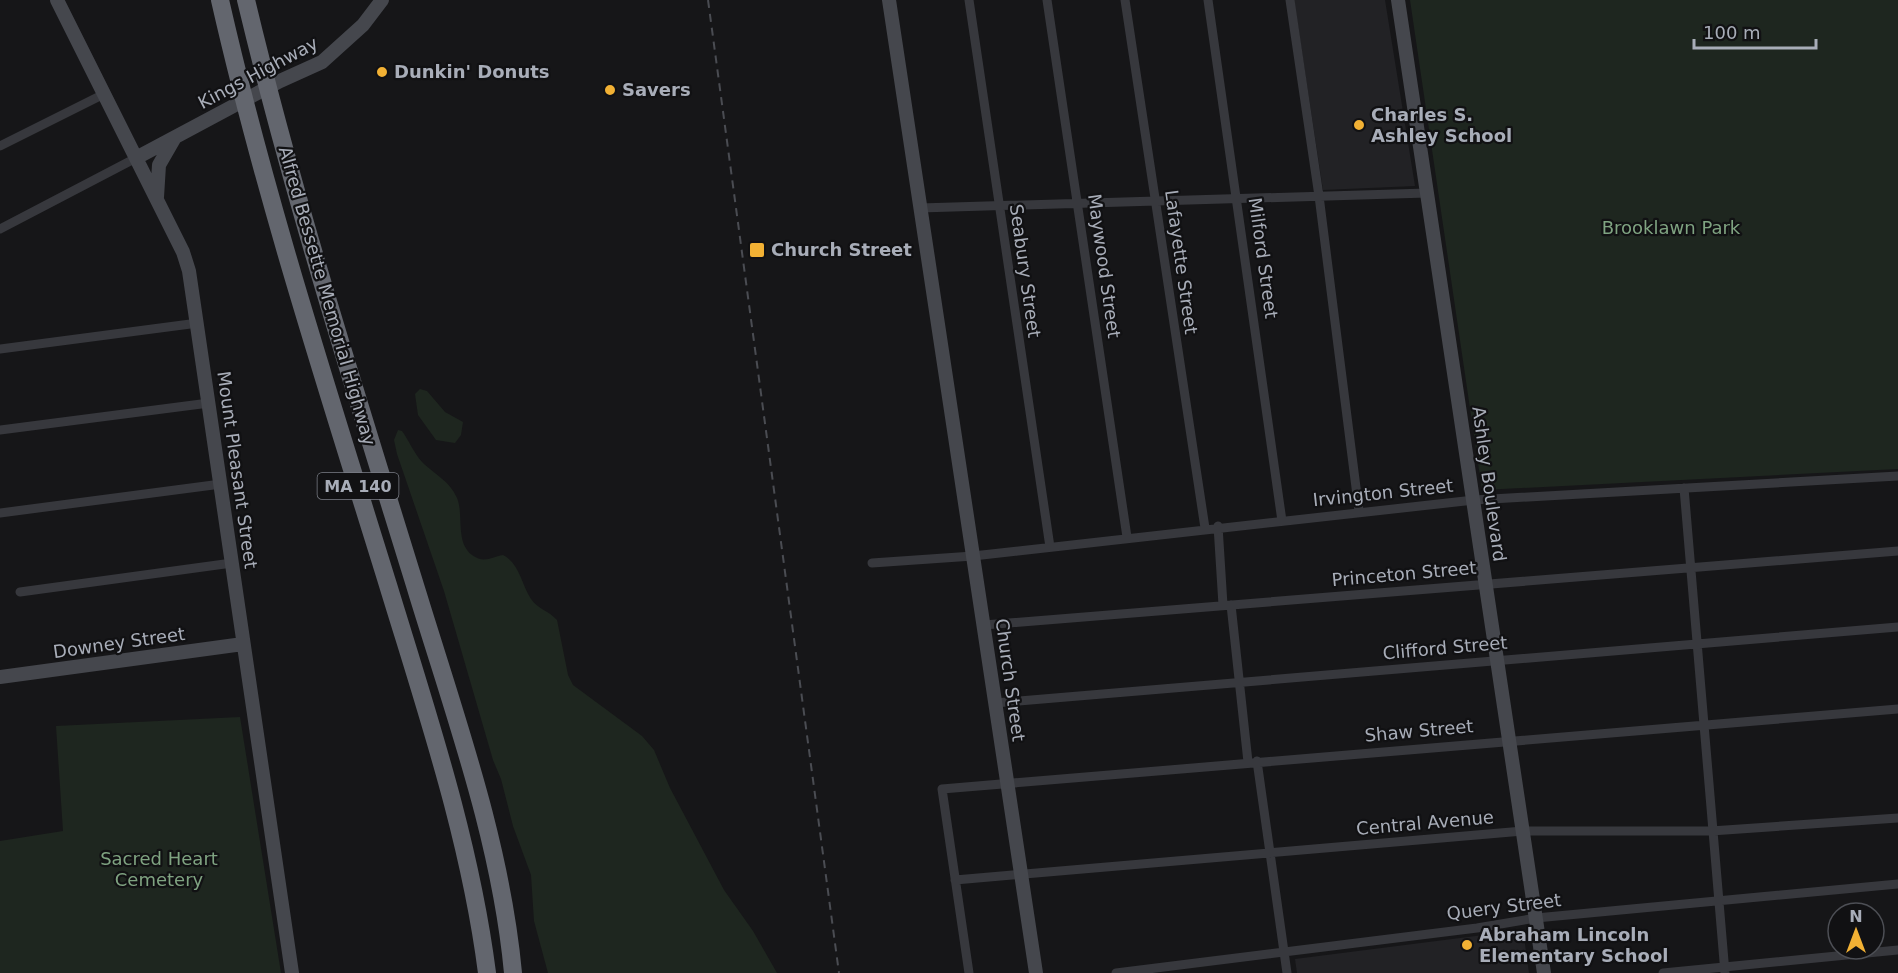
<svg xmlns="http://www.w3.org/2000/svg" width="1898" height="973" viewBox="0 0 1898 973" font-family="'DejaVu Sans',sans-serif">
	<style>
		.built { fill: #222225 }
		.green { fill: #1e261f }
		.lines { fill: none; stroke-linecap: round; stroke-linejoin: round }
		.street { stroke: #37383d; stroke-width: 9 }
		.secondary { stroke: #45474d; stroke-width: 14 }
		.highway { stroke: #63666e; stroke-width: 18 }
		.rail { stroke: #4a4c52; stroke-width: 2; stroke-dasharray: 8 6; stroke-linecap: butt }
		.poi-dot { fill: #f2b134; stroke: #111113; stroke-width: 2 }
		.labels { text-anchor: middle; stroke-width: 4.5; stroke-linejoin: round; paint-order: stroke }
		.shield { fill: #111113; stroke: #7b7e86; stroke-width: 1.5 }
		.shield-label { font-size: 16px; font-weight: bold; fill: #a8adb8 }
		.poi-label { font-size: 18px; font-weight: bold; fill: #a8adb8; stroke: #111113; text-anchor: start }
		.street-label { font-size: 18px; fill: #a8adb8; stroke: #111113 }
		.park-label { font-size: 18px; fill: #7fa381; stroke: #111113 }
	</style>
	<rect width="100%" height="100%" fill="#161618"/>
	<path class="built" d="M1294,0H1385L1415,186L1323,190Z
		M1523,930L1529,973H1297L1295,959Z"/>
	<path class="green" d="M1410,0H1898V469L1482,490Z
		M420,389L427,391L445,412L463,422L461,435L455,443L436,440L418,415L415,394Z
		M398,430L402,431C409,441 414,453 422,462C434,474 450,481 457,498C464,515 455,542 472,555C484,564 491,557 503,555C520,564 521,584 531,599C538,609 549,611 557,620L568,675L573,685L642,736L654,750L670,788L724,890L753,931L777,973H548L534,921L531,875L513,826L501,779L493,760L444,591L397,454L394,440Z
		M240,717L281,973H0V841L63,831L56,726Z"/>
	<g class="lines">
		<path class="street" d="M969,0L1050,547
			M1047,0L1127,537
			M1125,0L1205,528
			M1208,0L1282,521
			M1290,0L1319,196L1359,511
			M0,146L104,94
			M920,208L1427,193
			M0,229L136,158
			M0,349L198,323
			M0,430L209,403
			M1684,488L1725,973
			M0,513L221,484
			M1218,526L1223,605
			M872,563L973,556L1474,500L1898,476
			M20,592L232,563
			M1231,605L1248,762
			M984,625L1898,551
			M995,703L1898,627
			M1257,761L1287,973
			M955,880L1523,831H1711L1898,818
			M969,973L942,789L1898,709
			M1116,973L1477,928L1536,918L1898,884
			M1663,973L1898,950"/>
		<path class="secondary" d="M57,0L183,252L189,271L292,973
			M889,0L1036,973
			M1398,0L1544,973
			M136,158L280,81L322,62L363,25L382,0
			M157,197L159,165L174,139
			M0,677L243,644"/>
		<path class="highway" d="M220,0C265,198 328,391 388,585C427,713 470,840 487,973
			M246,0C294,201 357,397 418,595C456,719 501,843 513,973"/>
		<path class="rail" d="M708,0L839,973"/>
	</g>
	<g class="poi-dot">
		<circle cx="382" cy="72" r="6"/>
		<circle cx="610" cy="90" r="6"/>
		<circle cx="1359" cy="125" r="6"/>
		<rect x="749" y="242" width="16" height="16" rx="3"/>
		<circle cx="1467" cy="945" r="6"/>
	</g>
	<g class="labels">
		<rect class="shield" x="317.5" y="473" width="81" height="26" rx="4.5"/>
		<g class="shield-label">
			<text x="358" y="492">MA 140</text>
		</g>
		<g class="poi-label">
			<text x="394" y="78">Dunkin' Donuts</text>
			<text x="622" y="96">Savers</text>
			<text x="1371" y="121">Charles S.<tspan x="1371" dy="21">Ashley School</tspan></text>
			<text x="771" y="256">Church Street</text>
			<text x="1479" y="941">Abraham Lincoln<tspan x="1479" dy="21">Elementary School</tspan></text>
		</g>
		<g class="street-label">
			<text transform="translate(258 73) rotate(-28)" y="6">Kings Highway</text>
			<text transform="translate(1263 258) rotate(82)" y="6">Milford Street</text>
			<text transform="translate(1181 262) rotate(82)" y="6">Lafayette Street</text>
			<text transform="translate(1104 266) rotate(82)" y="6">Maywood Street</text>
			<text transform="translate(1025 271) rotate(82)" y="6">Seabury Street</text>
			<text transform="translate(327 296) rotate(74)" y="6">Alfred Bessette Memorial Highway</text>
			<text transform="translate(237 470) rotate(82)" y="6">Mount Pleasant Street</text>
			<text transform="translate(1489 484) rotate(82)" y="6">Ashley Boulevard</text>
			<text transform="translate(1383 493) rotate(-6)" y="6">Irvington Street</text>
			<text transform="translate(1404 574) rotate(-5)" y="6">Princeton Street</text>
			<text transform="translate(119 643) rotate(-8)" y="6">Downey Street</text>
			<text transform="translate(1445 648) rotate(-5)" y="6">Clifford Street</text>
			<text transform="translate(1010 680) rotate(82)" y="6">Church Street</text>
			<text transform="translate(1419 731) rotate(-5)" y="6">Shaw Street</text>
			<text transform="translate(1425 823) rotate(-5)" y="6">Central Avenue</text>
			<text transform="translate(1504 907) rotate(-7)" y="6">Query Street</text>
		</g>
		<g class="park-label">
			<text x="1671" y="234">Brooklawn Park</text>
			<text x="159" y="865">Sacred Heart<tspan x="159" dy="21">Cemetery</tspan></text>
		</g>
	</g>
	<g transform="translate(1856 931)"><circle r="28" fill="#111113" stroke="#4d4f55" stroke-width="1.5"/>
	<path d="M0-4.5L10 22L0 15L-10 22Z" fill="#f2b134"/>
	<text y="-9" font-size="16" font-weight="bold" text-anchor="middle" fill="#a8adb8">N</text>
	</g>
	<path d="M1694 39v9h122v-9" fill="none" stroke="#a8adb8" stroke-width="3"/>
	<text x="1703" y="39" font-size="18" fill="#a8adb8" stroke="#111113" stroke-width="4.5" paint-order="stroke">100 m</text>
</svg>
